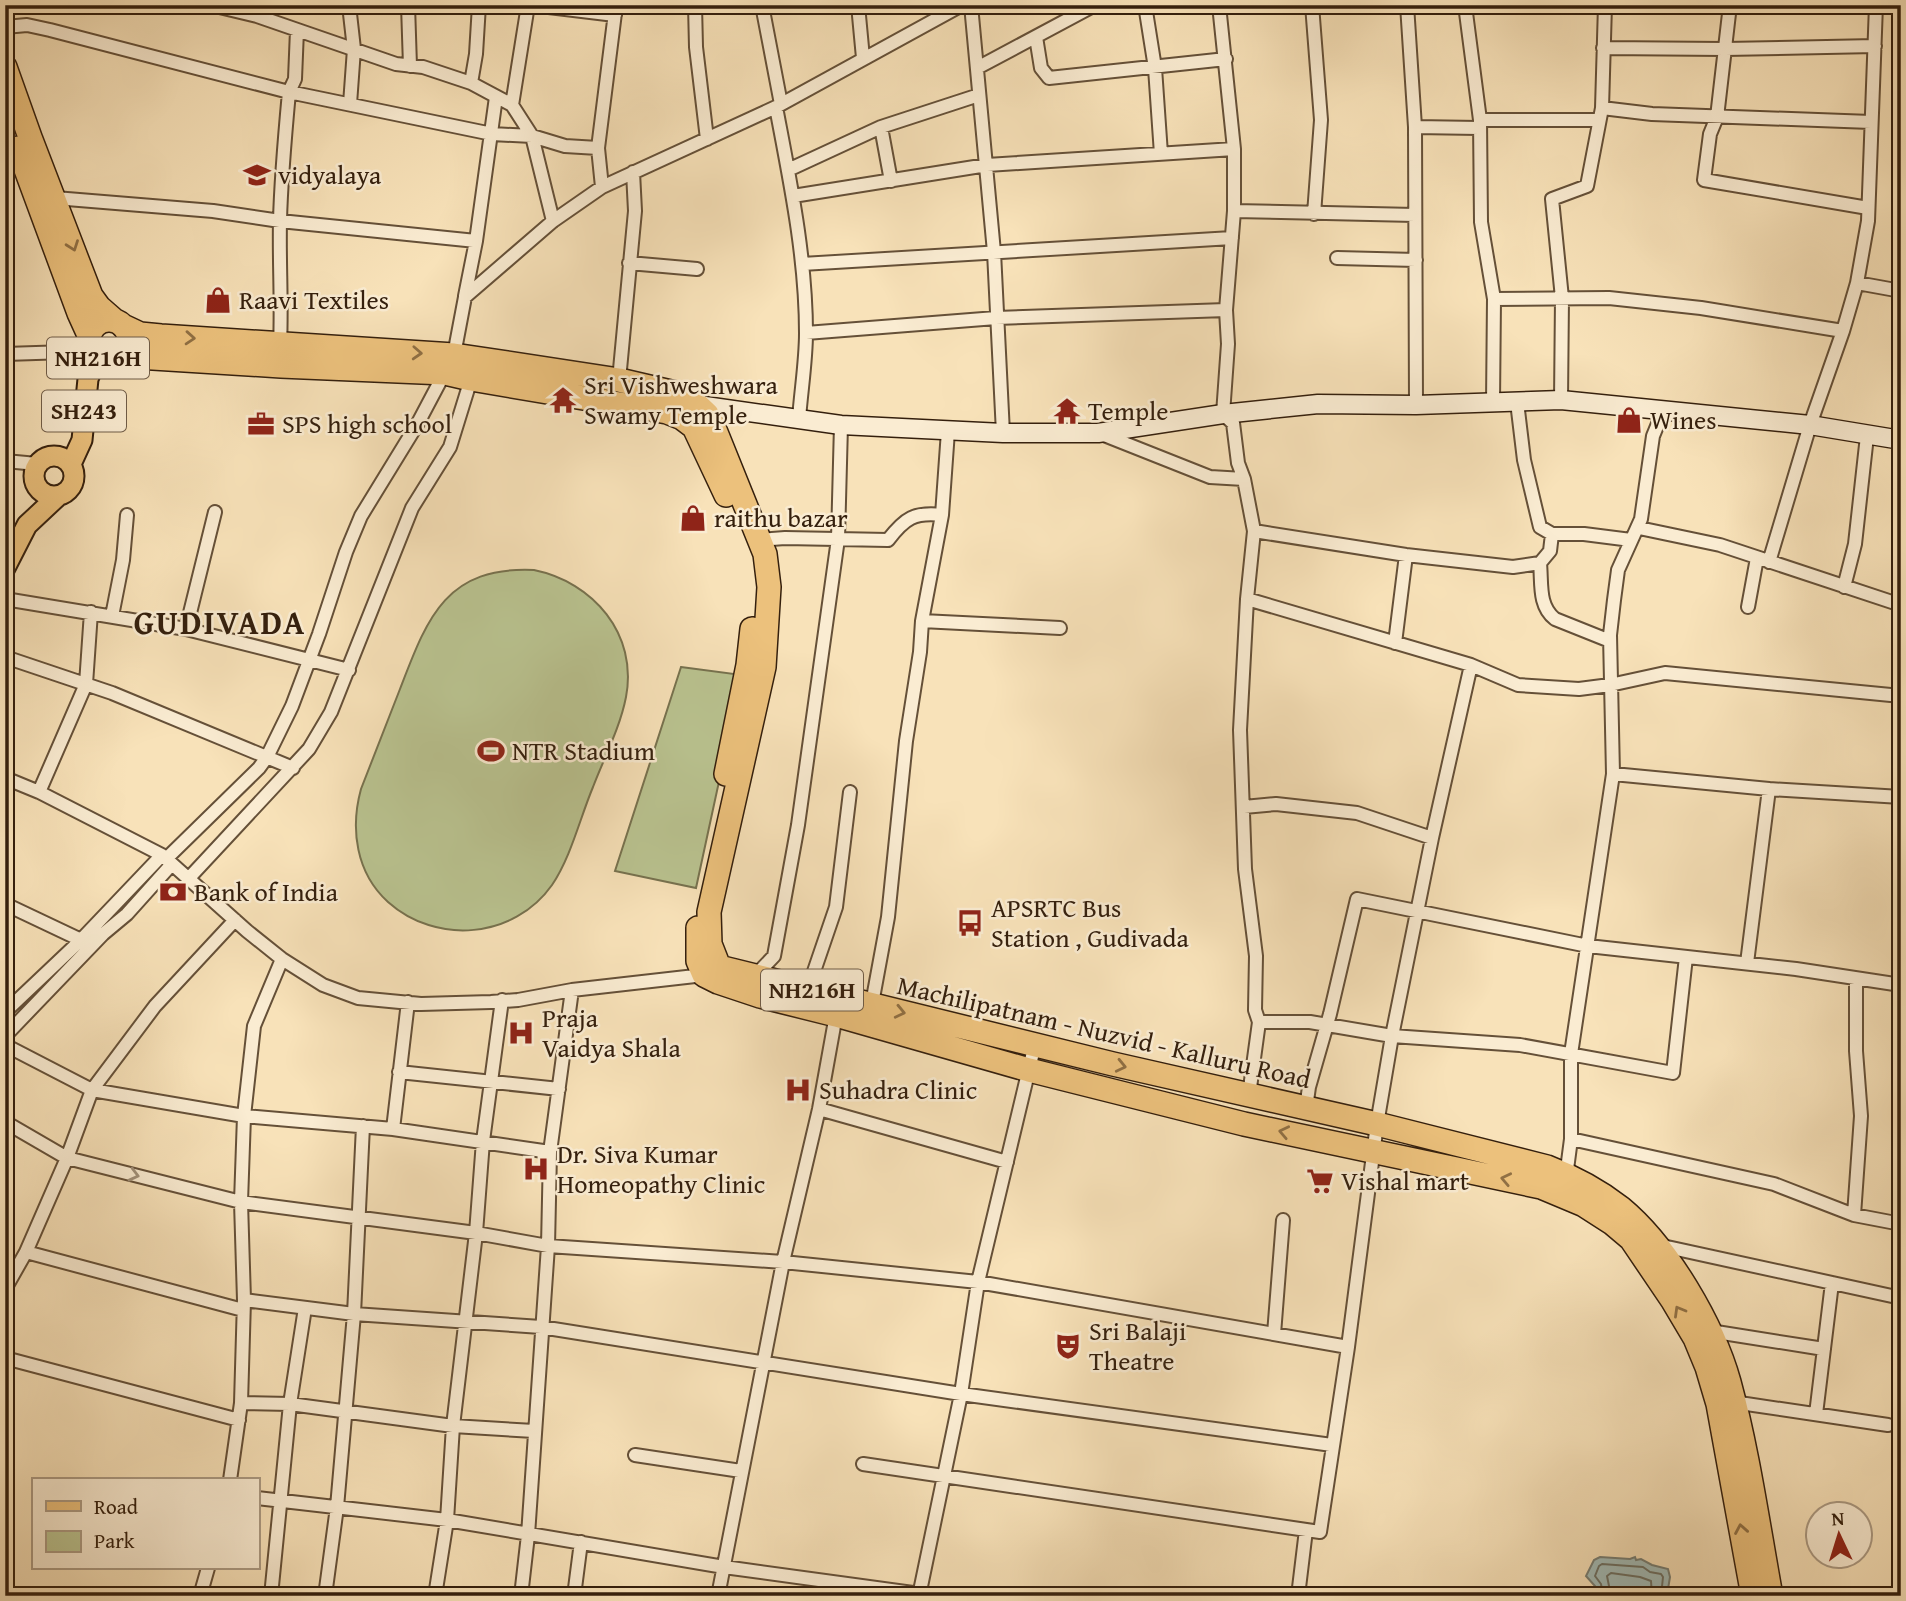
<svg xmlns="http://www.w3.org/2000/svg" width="1906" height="1601" viewBox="0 0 1906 1601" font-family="'Gentium Book Plus',serif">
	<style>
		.green { fill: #bac491; stroke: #77724f; stroke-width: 2 }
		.water { fill: #a1bcb9; stroke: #757d74; stroke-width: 2 }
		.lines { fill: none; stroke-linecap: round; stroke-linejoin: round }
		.shore { stroke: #6a6e63; stroke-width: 2 }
		.street-casing { stroke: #655038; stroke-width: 16 }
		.secondary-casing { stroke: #341f0d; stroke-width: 21 }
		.primary-casing { stroke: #341f0d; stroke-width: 23 }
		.highway-casing { stroke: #341f0d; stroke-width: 26 }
		.street { stroke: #faecd2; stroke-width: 12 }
		.secondary { stroke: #faecd2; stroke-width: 18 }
		.primary { stroke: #ecc17c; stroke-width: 19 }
		.highway { stroke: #ecc17c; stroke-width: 23 }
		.oneway { stroke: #907044 }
		.oneway2 { stroke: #a19079 }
		.labels { text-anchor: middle; stroke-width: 5; stroke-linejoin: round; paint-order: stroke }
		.shield { fill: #faecd2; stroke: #6f5c48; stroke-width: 2 }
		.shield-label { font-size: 24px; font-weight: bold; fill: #341f0d }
		.poi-label { font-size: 26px; fill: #341f0d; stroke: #faecd2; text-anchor: start }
		.street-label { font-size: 26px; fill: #341f0d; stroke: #faecd2 }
		.district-label { font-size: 33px; font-weight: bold; letter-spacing: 2px; fill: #341f0d; stroke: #faecd2 }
	</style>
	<rect width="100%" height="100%" fill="#f8e2b9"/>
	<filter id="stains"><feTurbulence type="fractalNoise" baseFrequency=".00286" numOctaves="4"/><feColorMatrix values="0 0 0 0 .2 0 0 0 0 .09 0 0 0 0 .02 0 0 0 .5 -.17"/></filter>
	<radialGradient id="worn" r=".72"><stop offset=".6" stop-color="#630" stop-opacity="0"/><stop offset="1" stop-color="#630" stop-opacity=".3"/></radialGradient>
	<path class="green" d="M534,570C593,582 638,634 626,697C620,728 604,758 593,787C580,818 571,857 552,885C514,939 436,945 388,902C356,873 350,829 361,789C374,756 387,723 400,689C427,619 445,566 534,570Z
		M681,667L742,675L696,888L615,871Z"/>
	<path class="water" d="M1600,1557L1630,1559L1635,1557L1636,1560L1641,1559L1652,1565L1668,1569L1670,1577L1667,1595C1657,1596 1649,1593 1639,1593C1625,1593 1612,1596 1598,1596L1595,1586L1586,1576L1594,1560Z"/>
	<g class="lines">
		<path class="shore" d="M1603,1596L1601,1584L1595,1576L1599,1566L1602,1564L1643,1567L1650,1572L1661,1574L1663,1577L1661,1596
			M1611,1596L1607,1576L1611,1573L1640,1577L1651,1581L1652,1596"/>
		<defs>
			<path id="street" d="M211,5L257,16L396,64L423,67L471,83L512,105L532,136L553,221
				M349,5L354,49L350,104
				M408,5L410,66
				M532,5L615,15
				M695,5L696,47L707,139
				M762,5L781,104
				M858,5L863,58
				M971,5L994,252L1003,433
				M1145,5L1155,68L1161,154
				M1219,5L1234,149V211L1226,310L1228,344L1223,414L1233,423L1238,463L1244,479L1254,531L1247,599L1240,730L1245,869L1256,956L1255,1010L1259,1022L1249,1095
				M1312,5L1321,120L1314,214
				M1407,5L1415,127L1416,405
				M1465,5L1480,120L1481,222L1494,299L1609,298L1701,308L1843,331
				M1730,5L1717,117L1710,134L1704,180L1868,208
				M5,27L27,25L50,30L289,92L492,134L532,136L565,146L598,148
				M1036,37L1041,68L1049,78L1226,59
				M1603,48L1725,49L1875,46
				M977,68L1095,5
				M471,83L476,54L479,5
				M512,105L528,5
				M776,107C790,181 806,257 806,333C806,361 801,391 799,419
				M1602,108L1652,114L1871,122
				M1480,120H1598
				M881,127L891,181
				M1415,127L1479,128
				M788,170L881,127L979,95
				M602,187L598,148L616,5
				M793,196L987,165L1234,149
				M55,198L213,211L280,221L476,241
				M1234,211L1415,215
				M1337,258L1416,260
				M629,263L697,269
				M802,264L1232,238
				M1857,283L1901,291
				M465,296L476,241L496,97
				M806,333L996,318L1226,310
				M280,345C282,303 279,262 280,221C281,178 285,135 289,92L295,79L297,30
				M5,354L67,352L90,348
				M619,380L635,211L633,172
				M1561,400L1562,298L1552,199L1587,186L1602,108L1605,5
				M1493,402L1494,299
				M1517,402L1524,460L1540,527L1552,534H1584L1631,540
				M1099,433L1210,477L1244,479
				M5,461L37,464
				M1639,528L1720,545L1901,605
				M1254,531L1406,555L1513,567L1540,563L1550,551L1552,534
				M759,540L785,538L888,540C905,518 914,512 942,515
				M1769,562L1810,425L1843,331L1857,283L1868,221L1876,5
				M1540,563C1542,583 1538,606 1555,619L1610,641
				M1844,587L1855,544L1867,436
				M5,599L186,629L349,670
				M1247,599L1471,665L1518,685L1579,689L1610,685L1665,673L1901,696
				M1748,607L1757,558
				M112,616L123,560L127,515
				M922,621L1060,628
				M186,629L215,512
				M1395,643L1406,555
				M5,657L112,693L293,768
				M1613,774L1769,789L1901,797
				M5,778L39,792L162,855L247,931L282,959L323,985L358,998L421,1004L491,1002L518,1000L572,990L704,975
				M39,792L86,684L91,612
				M1244,807L1276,804L1357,813L1432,838
				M166,859L259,768L267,757L292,706L319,634L346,552L361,516L418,423L454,355L465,297L553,221L602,187L776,107L962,5
				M189,878L309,749L331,712L412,508L450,447L471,379
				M5,904L81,940
				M282,959L254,1026L244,1116L393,1129L550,1152
				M1747,963L1769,789
				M755,976L774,956L798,825L838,539L841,425
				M808,989L836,907L850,792
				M871,1009L888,917L906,741L920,652L922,621L942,515L948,431
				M5,1012L81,940L162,855
				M1259,1022H1310L1392,1036L1520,1045L1673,1073L1686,957
				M5,1036L103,934L127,914L171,865
				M5,1045L92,1090L244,1116L241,1202L244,1300L241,1403L230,1480
				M399,1072L559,1089
				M1306,1108L1309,1087L1330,1014L1357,899L1588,946L1796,969L1901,985
				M819,1109L1007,1162
				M5,1122L67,1158L241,1202L476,1233L548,1246L783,1262L978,1282L1348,1347L1377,1124L1392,1036L1432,838L1471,665
				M393,1129L408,1002
				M1571,1139L1774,1184L1854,1215L1901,1224
				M1566,1177L1571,1139V1054L1613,774L1610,635L1614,600L1618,570L1641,519L1653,436L1664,409
				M1854,1215L1861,1116L1856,1051V979
				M1658,1245L1901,1298
				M26,1252L243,1310
				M5,1289L26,1252L67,1158L92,1090L155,1006L235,920
				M244,1300L354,1314L541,1327L961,1394L1332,1445
				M1710,1331L1824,1349
				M1274,1334L1283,1220
				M5,1358L239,1420
				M1733,1402L1888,1425
				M241,1403L290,1404L453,1426L534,1431
				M1816,1414L1832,1283
				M635,1455L741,1471
				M863,1464L1320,1532L1348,1347
				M257,1498L447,1520L724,1567L935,1596
				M200,1596L208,1568
				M271,1596L290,1404L305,1308
				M325,1596L337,1507L354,1314L363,1126
				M435,1596L447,1520L453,1426L476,1233L483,1141L502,1000
				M521,1596L528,1535L548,1246L550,1152L572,990
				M574,1596L581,1542
				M718,1596L783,1262L819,1109L836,1015
				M919,1596L961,1394L978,1282L1035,1044
				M1298,1596L1306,1530"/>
			<path id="secondary" d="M694,408L698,405L841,425L1003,433H1098L1223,414L1318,404L1416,405L1561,400L1810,425L1901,440"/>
			<path id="primary" d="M34 476a20 20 0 1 1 40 0a20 20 0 1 1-40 0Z
				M71,464L82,440L88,379L97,357
				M5,568L27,525L58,496"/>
			<path id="highway" d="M5,67L31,140L91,296L99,307L115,321
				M18,148L79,313L89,335
				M89 340a20 20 0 1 1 40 0a20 20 0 1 1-40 0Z
				M123,326L140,334L161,336L454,355L619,380L688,396L707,414L713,425L765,554L769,587L764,667L709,912L710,944L719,967L1113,1064L1377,1124L1547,1167C1573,1177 1599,1191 1621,1208C1668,1247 1713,1325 1729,1382C1748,1452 1758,1525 1771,1596
				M121,356L281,366L445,373L471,379L667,412L682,418L694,427L726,495
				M726,774L748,665L752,629
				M698,928V961L704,975L718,982L760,996L836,1015L1029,1070L1244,1124L1541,1187L1584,1205L1612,1223L1631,1239L1673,1301L1695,1338L1707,1367L1718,1404L1753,1596"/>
		</defs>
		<use href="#street" class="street-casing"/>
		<use href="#secondary" class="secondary-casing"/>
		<use href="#primary" class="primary-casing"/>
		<use href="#highway" class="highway-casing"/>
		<use href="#street" class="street"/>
		<use href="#secondary" class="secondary"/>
		<use href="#primary" class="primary"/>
		<use href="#highway" class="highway"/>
	</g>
	<defs><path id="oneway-chevron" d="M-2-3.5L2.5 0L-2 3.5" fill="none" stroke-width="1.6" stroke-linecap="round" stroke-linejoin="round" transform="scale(1.75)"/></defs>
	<g class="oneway">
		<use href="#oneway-chevron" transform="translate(73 246) rotate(70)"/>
		<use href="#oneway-chevron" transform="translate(190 338) rotate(4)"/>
		<use href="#oneway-chevron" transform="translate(417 353) rotate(3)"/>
		<use href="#oneway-chevron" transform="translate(900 1012) rotate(13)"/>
		<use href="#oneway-chevron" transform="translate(1121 1066) rotate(13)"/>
		<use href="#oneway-chevron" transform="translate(1284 1132) rotate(-168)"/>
		<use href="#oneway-chevron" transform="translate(1506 1179) rotate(-168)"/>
		<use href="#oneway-chevron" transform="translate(1679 1311) rotate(-120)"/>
		<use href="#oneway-chevron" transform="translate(1741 1529) rotate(-100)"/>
	</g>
	<use class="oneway2" href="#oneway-chevron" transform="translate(134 1175) rotate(14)"/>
	<defs>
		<symbol id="university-bare" viewBox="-9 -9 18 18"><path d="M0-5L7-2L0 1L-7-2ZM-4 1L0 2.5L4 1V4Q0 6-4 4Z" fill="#8f2418" stroke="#faecd2" stroke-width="2.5" paint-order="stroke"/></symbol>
		<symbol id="shop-bare" viewBox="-9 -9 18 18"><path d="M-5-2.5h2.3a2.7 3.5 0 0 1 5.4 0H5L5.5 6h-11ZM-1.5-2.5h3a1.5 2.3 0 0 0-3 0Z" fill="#8f2418" stroke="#faecd2" stroke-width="2.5" paint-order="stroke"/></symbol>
		<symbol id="temple-bare" viewBox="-9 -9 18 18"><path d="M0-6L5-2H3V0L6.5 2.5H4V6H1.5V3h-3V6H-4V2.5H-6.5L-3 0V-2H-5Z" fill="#8f2418" stroke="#faecd2" stroke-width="2.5" paint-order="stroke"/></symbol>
		<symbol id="office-bare" viewBox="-9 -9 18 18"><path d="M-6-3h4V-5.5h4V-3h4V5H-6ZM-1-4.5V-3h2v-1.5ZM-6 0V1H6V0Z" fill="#8f2418" stroke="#faecd2" stroke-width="2.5" paint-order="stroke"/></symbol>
		<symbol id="stadium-bare" viewBox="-9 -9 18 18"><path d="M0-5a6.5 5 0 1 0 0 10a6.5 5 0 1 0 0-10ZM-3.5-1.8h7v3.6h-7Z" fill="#8f2418" stroke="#faecd2" stroke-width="2.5" paint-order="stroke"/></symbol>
		<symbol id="bank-bare" viewBox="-9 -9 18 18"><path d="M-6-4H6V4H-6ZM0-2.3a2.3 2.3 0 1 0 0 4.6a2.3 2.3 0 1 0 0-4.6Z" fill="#8f2418" stroke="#faecd2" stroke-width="2.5" paint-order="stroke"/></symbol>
		<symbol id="bus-bare" viewBox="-9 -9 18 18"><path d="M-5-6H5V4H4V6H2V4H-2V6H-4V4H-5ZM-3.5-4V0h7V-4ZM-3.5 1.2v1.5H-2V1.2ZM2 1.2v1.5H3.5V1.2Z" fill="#8f2418" stroke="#faecd2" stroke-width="2.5" paint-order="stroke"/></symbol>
		<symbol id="hospital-bare" viewBox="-9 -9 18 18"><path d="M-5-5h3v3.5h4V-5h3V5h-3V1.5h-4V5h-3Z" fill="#8f2418" stroke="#faecd2" stroke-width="2.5" paint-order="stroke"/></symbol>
		<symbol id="supermarket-bare" viewBox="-9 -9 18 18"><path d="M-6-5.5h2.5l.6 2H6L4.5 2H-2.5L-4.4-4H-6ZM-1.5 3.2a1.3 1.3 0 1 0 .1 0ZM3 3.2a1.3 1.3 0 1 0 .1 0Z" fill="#8f2418" stroke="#faecd2" stroke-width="2.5" paint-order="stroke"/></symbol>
		<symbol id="theatre-bare" viewBox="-9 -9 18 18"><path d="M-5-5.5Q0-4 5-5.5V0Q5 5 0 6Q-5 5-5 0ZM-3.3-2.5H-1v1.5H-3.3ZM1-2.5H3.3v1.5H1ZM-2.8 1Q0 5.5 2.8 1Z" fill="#8f2418" stroke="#faecd2" stroke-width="2.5" paint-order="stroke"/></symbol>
	</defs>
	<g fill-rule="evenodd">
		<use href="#university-bare" x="238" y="156" width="38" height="38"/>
		<use href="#shop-bare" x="199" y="281" width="38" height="38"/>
		<use href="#temple-bare" x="544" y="381" width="38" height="38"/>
		<use href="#temple-bare" x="1048" y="392" width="38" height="38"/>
		<use href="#shop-bare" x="1610" y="401" width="38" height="38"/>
		<use href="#office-bare" x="242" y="405" width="38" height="38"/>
		<use href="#shop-bare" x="674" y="499" width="38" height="38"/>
		<use href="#stadium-bare" x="472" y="732" width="38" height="38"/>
		<use href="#bank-bare" x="154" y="873" width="38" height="38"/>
		<use href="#bus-bare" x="951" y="904" width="38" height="38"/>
		<use href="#hospital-bare" x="502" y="1014" width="38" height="38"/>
		<use href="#hospital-bare" x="779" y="1071" width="38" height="38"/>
		<use href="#hospital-bare" x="517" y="1150" width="38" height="38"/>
		<use href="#supermarket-bare" x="1301" y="1162" width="38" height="38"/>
		<use href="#theatre-bare" x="1049" y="1327" width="38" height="38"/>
	</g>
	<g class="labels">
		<g class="shield">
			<rect x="47" y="337.5" width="102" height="41" rx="5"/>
			<rect x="42" y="390.5" width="84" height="41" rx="5"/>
			<rect x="761" y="969.5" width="102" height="41" rx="5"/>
		</g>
		<g class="shield-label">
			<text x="98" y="366">NH216H</text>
			<text x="84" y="419">SH243</text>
			<text x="812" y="998">NH216H</text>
		</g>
		<g class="poi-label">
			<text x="278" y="184">vidyalaya</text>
			<text x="239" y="309">Raavi Textiles</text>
			<text x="584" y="394">Sri Vishweshwara<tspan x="584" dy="30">Swamy Temple</tspan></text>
			<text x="1088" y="420">Temple</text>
			<text x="1650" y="429">Wines</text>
			<text x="282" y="433">SPS high school</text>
			<text x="714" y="527">raithu bazar</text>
			<text x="512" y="760">NTR Stadium</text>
			<text x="194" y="901">Bank of India</text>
			<text x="991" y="917">APSRTC Bus<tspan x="991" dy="30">Station , Gudivada</tspan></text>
			<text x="542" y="1027">Praja<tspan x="542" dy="30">Vaidya Shala</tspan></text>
			<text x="819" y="1099">Suhadra Clinic</text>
			<text x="557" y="1163">Dr. Siva Kumar<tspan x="557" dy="30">Homeopathy Clinic</tspan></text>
			<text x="1341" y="1190">Vishal mart</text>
			<text x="1089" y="1340">Sri Balaji<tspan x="1089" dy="30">Theatre</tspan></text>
		</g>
		<g class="street-label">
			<text transform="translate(1104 1032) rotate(13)" y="9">Machilipatnam - Nuzvid - Kalluru Road</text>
		</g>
		<g class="district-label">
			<text x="220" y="634">GUDIVADA</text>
		</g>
	</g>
	<rect width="1906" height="1601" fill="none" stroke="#f8e2b9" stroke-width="28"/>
	<rect x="7" y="7" width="1892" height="1587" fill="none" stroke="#341f0d" stroke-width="3.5"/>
	<rect x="14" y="14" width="1878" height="1573" fill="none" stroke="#341f0d" stroke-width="2"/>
	<rect x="32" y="1478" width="228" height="91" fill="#faecd2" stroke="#ab9a83" stroke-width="2"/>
	<rect x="46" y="1501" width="35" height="10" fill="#ecc17c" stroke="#ab9a83" stroke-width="2"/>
	<text x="94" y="1514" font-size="21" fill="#341f0d">Road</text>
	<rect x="46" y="1531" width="35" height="21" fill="#bac491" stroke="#ab9a83" stroke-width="2"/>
	<text x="94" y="1548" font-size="21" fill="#341f0d">Park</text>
	<g transform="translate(1839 1535) rotate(356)"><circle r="33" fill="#faecd2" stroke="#ab9a83" stroke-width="2"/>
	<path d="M0-5L12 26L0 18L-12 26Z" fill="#8f2418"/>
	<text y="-10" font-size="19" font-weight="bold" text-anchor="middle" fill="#341f0d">N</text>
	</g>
	<rect width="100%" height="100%" filter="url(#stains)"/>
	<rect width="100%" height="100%" fill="url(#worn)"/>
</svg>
